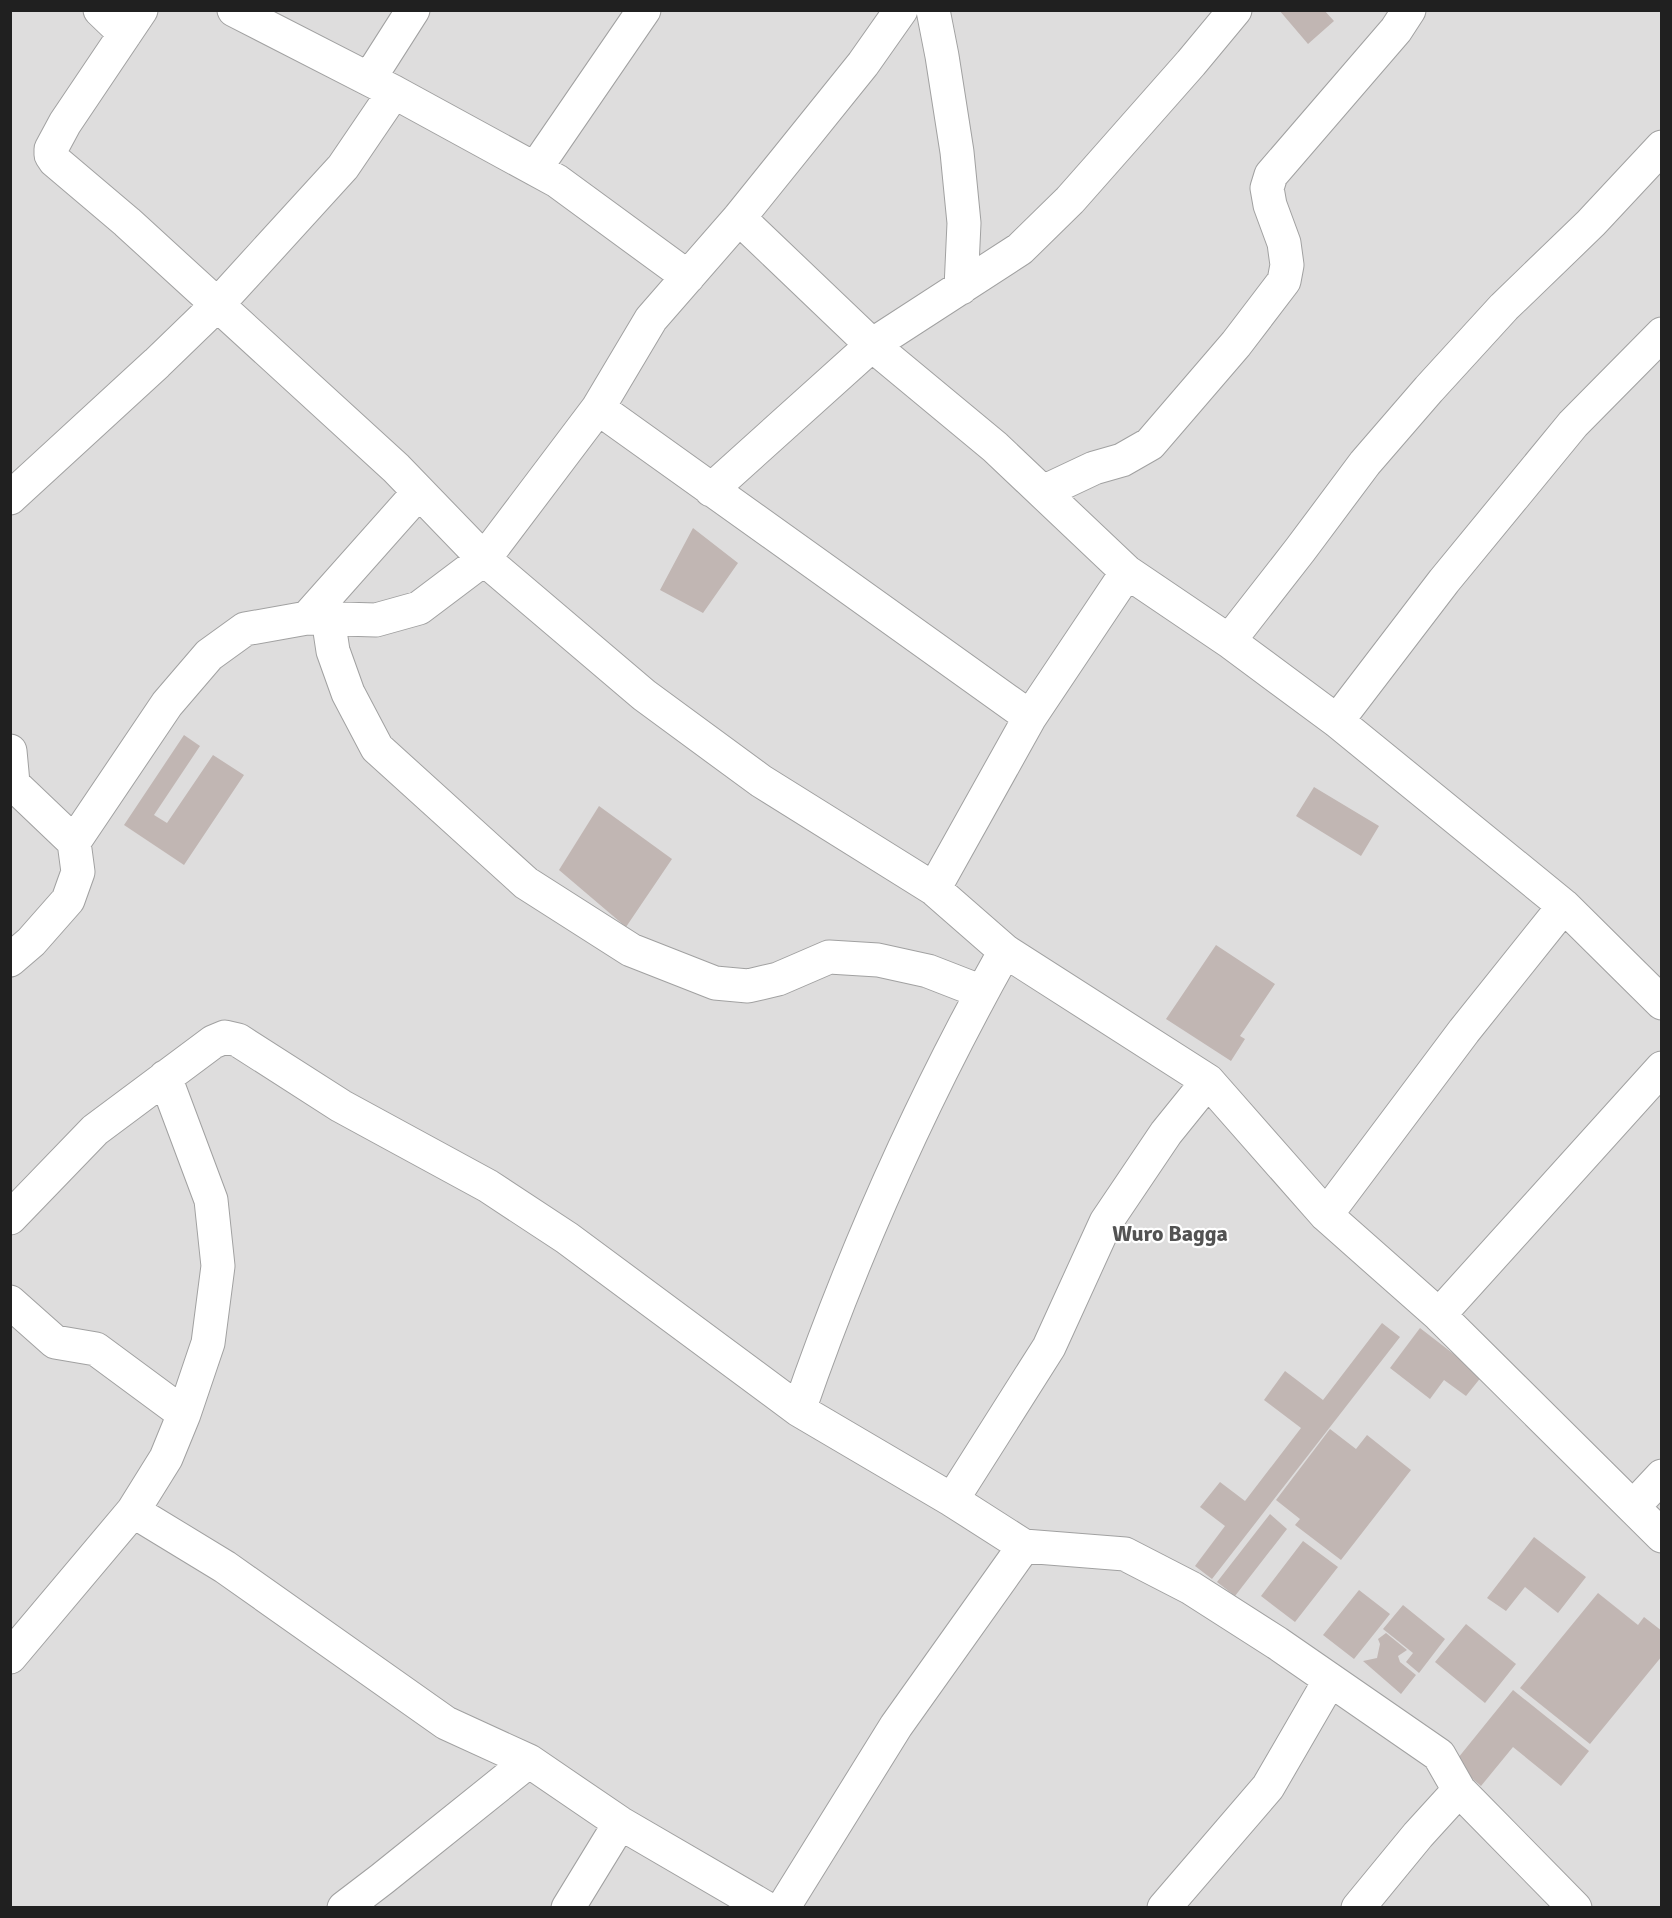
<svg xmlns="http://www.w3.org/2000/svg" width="1672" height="1918" viewBox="0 0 1672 1918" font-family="Signika,sans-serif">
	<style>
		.residential { fill: #dedddd }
		.building { fill: #c1b6b3 }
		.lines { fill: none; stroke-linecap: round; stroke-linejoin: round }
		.street-casing { stroke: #a1a1a1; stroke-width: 35 }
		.street { stroke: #fff; stroke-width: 33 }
		.labels { text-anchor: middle; stroke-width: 4.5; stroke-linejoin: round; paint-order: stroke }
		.district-label { font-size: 22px; font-weight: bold; fill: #535353; stroke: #fff }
	</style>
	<rect width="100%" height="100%" fill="#f0ebe6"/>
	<path class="residential" d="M11,11H1661V1907H11Z"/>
	<path class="building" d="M1279,10H1324L1334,21L1308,44Z
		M693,528L738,563L703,613L660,590Z
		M184,735L200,746L154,815L167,823L213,755L244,775L184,865L124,825Z
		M1314,787L1379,826L1361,856L1296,816Z
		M599,806L672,859L626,927L559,870Z
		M1216,945L1275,984L1240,1036L1245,1039L1231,1061L1166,1019Z
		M1382,1323L1400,1337L1212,1579L1195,1566L1225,1526L1200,1507L1220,1482L1245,1501L1301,1428L1264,1400L1285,1371L1323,1400Z
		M1420,1328L1482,1376L1466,1396L1444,1380L1430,1399L1390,1368Z
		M1330,1429L1356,1449L1367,1435L1411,1470L1341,1560L1295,1525L1300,1519L1276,1500Z
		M1270,1514L1287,1529L1235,1596L1217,1582Z
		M1534,1537L1586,1577L1558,1613L1525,1587L1506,1611L1487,1598Z
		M1303,1541L1338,1567L1295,1622L1261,1596Z
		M1359,1590L1390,1614L1354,1659L1323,1635Z
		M1598,1593L1638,1625L1644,1617L1662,1631V1656L1590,1744L1520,1688Z
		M1403,1605L1445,1639L1419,1673L1406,1662L1413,1653L1383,1629Z
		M1466,1624L1516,1664L1485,1703L1435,1662Z
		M1386,1633L1407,1650L1398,1656L1400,1662L1416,1675L1401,1694L1363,1661L1377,1658L1380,1644L1378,1639Z
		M1513,1690L1589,1751L1561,1786L1513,1747L1481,1786L1454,1763Z"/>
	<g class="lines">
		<defs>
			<path id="street" d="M100,10L125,34
				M141,10L65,123L51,149V155L55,161L127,222L396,468L484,559L644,695L761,781L934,889L1005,951L1208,1081L1326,1215L1439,1315L1662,1536
				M234,10L394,92L557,181L688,277
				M933,10L942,56L957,152L964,223L961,288
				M369,79L413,10
				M535,169L644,10
				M739,218L872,345L995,447L1127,572L1229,641L1337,721L1564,906L1662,1003
				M598,408L1030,717
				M711,490L872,345L1020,249L1070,200L1191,63L1235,10
				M1043,492L1094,468L1122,460L1150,444L1236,344L1284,281L1287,265L1284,243L1270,205L1267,188L1271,175L1396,30L1409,10
				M10,498L157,363L218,304L343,167L394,92
				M307,618L419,492
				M328,618L333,651L348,693L377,748L526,883L631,950L715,983L748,986L778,979L829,957L878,960L928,971L982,992
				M1229,641L1300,550L1365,463L1429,389L1504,307L1591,223L1662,147
				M1337,721L1444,581L1573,424L1662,334
				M10,751L13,783
				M10,781L74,842L78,872L68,900L31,942L10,960
				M74,842L167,704L209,655L245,629L307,618L376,620L419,608L484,559L598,408L651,319L739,218L863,64L901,10
				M934,889L1030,717L1127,572
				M1326,1215L1464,1031L1564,906
				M10,1218L95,1130L213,1042L225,1037L238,1040L341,1106L488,1186L567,1238L799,1410L952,1500L1024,1546L1125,1554L1191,1588L1277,1643L1439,1755L1459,1790L1575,1908
				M10,1302L55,1342L96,1349L184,1414
				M1439,1315L1662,1068
				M799,1410C854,1251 923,1097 1005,951
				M952,1500L1049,1347L1106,1222L1166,1133L1208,1081
				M1633,1507L1662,1476
				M133,1511L225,1567L446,1723L529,1761L620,1823L766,1908
				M10,1657L133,1511L166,1458L184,1414L208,1343L218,1266L211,1200L165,1077
				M344,1908L382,1879L529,1761
				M568,1908L620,1823
				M783,1908L896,1726L1024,1546
				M1164,1908L1268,1787L1330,1680
				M1358,1908L1418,1835L1459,1790"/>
		</defs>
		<use href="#street" class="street-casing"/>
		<use href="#street" class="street"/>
	</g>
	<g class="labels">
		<g class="district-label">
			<text x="1170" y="1241">Wuro Bagga</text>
		</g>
	</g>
	<rect width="1672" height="1918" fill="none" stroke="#202020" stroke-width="24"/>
</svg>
